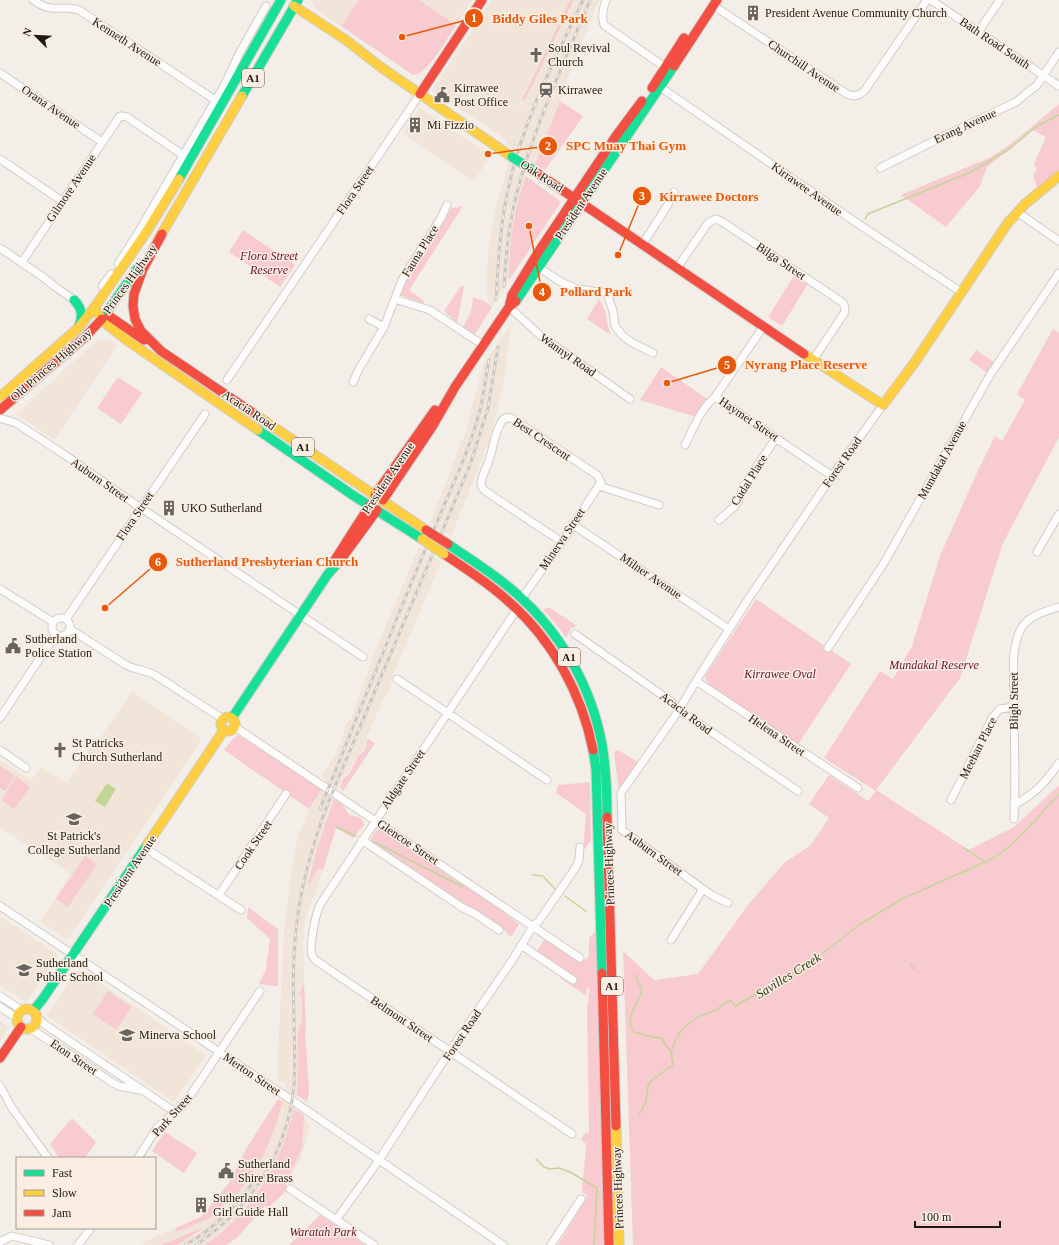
<svg xmlns="http://www.w3.org/2000/svg" width="1059" height="1245" viewBox="0 0 1059 1245" font-family="Georgia,serif">
	<style>
		.built { fill: #f1e4d8 }
		.green { fill: #f7cbd0 }
		.water { fill: #c4d598 }
		.lines { fill: none; stroke-linecap: round; stroke-linejoin: round }
		.stream { stroke: #c4d598; stroke-width: 1.5 }
		.street-casing { stroke: #d1ccc7; stroke-width: 9 }
		.fast-casing { stroke: #d1ccc7; stroke-width: 11 }
		.slow-casing { stroke: #d1ccc7; stroke-width: 11 }
		.jam-casing { stroke: #d1ccc7; stroke-width: 11 }
		.street { stroke: #fdfcfc; stroke-width: 7 }
		.fast { stroke: #16e098; stroke-width: 9 }
		.slow { stroke: #ffcf43; stroke-width: 9 }
		.jam { stroke: #f24e42; stroke-width: 9 }
		.rail-casing { stroke: #c7c6c4; stroke-width: 3 }
		.rail { stroke: #faeee2; stroke-width: 1.5; stroke-dasharray: 4.5; stroke-linecap: butt }
		.fast-bridge-casing { stroke: #d1ccc7; stroke-width: 11; stroke-linecap: butt }
		.slow-bridge-casing { stroke: #d1ccc7; stroke-width: 11; stroke-linecap: butt }
		.jam-bridge-casing { stroke: #d1ccc7; stroke-width: 11; stroke-linecap: butt }
		.fast-bridge { stroke: #16e098; stroke-width: 9 }
		.slow-bridge { stroke: #ffcf43; stroke-width: 9 }
		.jam-bridge { stroke: #f24e42; stroke-width: 9 }
		.labels { text-anchor: middle; stroke-width: 3; stroke-linejoin: round; paint-order: stroke }
		.shield { fill: #faeee2; stroke: #5f5952; stroke-width: 1 }
		.shield-label { font-size: 11px; font-weight: bold; fill: #1d1915 }
		.poi-label { font-size: 12px; fill: #1d1915; stroke: #faeee2; text-anchor: start }
		.street-label { font-size: 12px; fill: #1d1915; stroke: #faeee2 }
		.park-label { font-size: 12px; font-style: italic; fill: #63122c; stroke: #faeee2 }
		.water-label { font-size: 13px; font-style: italic; fill: #2d3714; stroke: #faeee2 }
		.leader { fill: none; stroke: #e8590c; stroke-width: 1.5 }
		.callout-dot { fill: #e8590c; stroke: #faeee2; stroke-width: 1.5 }
		.mark-label { font-size: 12px; text-anchor: middle; font-weight: bold; fill: #fff }
		.callout-label { font-size: 13px; text-anchor: middle; font-weight: bold; fill: #e8590c; stroke: #faeee2; stroke-width: 3; stroke-linejoin: round; paint-order: stroke }
	</style>
	<rect width="100%" height="100%" fill="#f4eee8"/>
	<path class="built" d="M312,0H359L341,26L317,10L314,7Z
		M419,0H472L456,25Z
		M492,0H570L518,108L526,100L536,76L575,0H599L571,69L560,101L535,165L506,144L505,139L432,90Z
		M420,108L491,156L473,182L403,133Z
		M509,163L526,176L514,216L509,256V280L492,307L488,302L486,278L489,247L494,213Z
		M511,326L504,379L492,433L451,537L430,523L466,430L484,363Z
		M99,339L110,340L117,345L54,440L16,414Z
		M419,547L441,562L395,670L390,684V689L383,699L365,741L366,747L358,755L349,772L343,778L339,789L336,787L332,798L343,805L315,894L305,917L303,946L306,1031L305,1033L309,1090L307,1102L297,1095L294,1109L304,1115L310,1127L300,1161L288,1179L290,1180L286,1185V1191L268,1208L265,1205L238,1237L226,1245H142L146,1241L201,1217L230,1182L246,1149L278,1099L282,1101L286,1082L278,1081L277,1075L284,929L292,866L298,836L309,809L322,789L326,779L321,776L337,752L346,725L352,717L374,654Z
		M132,691L202,739L67,940L40,921L71,874L0,827V760L31,781L41,767L67,783L98,737L100,738Z
		M0,916L58,955L26,1002L0,985Z
		M79,969L206,1055L174,1102L47,1016Z
		M0,1021L9,1027L0,1041Z"/>
	<path class="green" d="M359,0H419L456,25C448,37 427,76 413,75L341,26Z
		M570,0H574L524,102L522,100Z
		M560,101L583,116L545,170L535,165Z
		M1059,104V172L1037,187L1033,176L1037,170L1034,164L1046,137L1033,130L987,167L980,186L946,227L901,195L989,158L1012,143Z
		M526,176L561,202L509,280C509,242 513,213 526,176Z
		M463,206L409,290L424,301L423,303L400,295L405,281L452,208Z
		M243,230L295,265L280,287L229,252Z
		M795,274L808,284L782,326L768,317Z
		M461,286H464L457,323L444,311Z
		M473,297L486,302L492,307L475,334L463,327L471,311Z
		M599,299C607,310 606,323 611,335L587,319Z
		M1053,329L1059,333V437L1003,543L960,678L876,790L969,850L1014,827L1059,785V1245H633L623,951L654,980L698,974L748,905L784,863L811,845L829,818L809,804L829,775L868,801L876,791L824,758L880,671L893,679L912,646L940,556L976,475L995,436L1002,441L1025,400L1017,394Z
		M976,350L997,364L990,375L969,360Z
		M661,367L710,401L699,418L640,400Z
		M118,377L142,393L121,424L97,408Z
		M756,599L851,664L797,746L707,683L705,676Z
		M549,607L577,626L571,628L566,638L556,624L543,610Z
		M238,735L322,789L309,809L224,750L233,739Z
		M368,739L375,743L343,791L340,788L343,779L350,773L358,756L365,750L367,746L366,742Z
		M618,750L638,762L619,792L614,752Z
		M0,766L15,776L5,791L0,788Z
		M16,776L30,787L14,809L2,800Z
		M590,782L591,841L583,850L586,814L556,793L558,785Z
		M334,799L343,805L349,815L358,817L363,820L364,825L353,838L336,828L323,870L320,868C313,872 314,881 308,885L316,852Z
		M378,828L495,906L519,924L511,937L499,925L487,918L369,842Z
		M85,856L97,864L68,907L56,899Z
		M248,907L278,929V986L259,984L266,969L270,939L247,918Z
		M596,931L604,1245H558L586,1198L587,1195L583,1193L582,1190L586,1147V1144L581,1139L586,1132L589,1133L587,1007L590,987L586,990L587,996L560,978L564,977L576,984V981L536,953L545,938L572,955L576,961L586,959L589,956V938Z
		M304,984L306,1031L305,1033L309,1090L307,1102L297,1095L298,1075V1035L299,1027L302,1020V998L300,995L302,986Z
		M108,991L132,1007L116,1030L93,1014Z
		M278,1099L282,1102L278,1119L270,1140L263,1156L243,1186L230,1202H226L210,1218L177,1232L175,1228L201,1217L230,1182L246,1149Z
		M294,1109L304,1115L302,1148L288,1179L290,1180L286,1185V1191L268,1208L265,1205L238,1237L226,1245H205C251,1214 282,1163 294,1109Z
		M72,1118L96,1142L85,1158H59L50,1144Z
		M165,1132L197,1153L184,1173L152,1151Z
		M320,1215L365,1245H289Z
		M205,1227L177,1245H161Z"/>
	<path class="water" d="M107,783L116,789L105,807L95,801Z"/>
	<g class="lines">
		<path class="stream" d="M865,219L868,214L971,172L1008,150L1037,126L1059,115
			M337,827L356,836
			M374,842L463,887
			M964,848L985,862C1013,850 1038,816 1059,794
			M533,875L543,876L555,889
			M565,896L587,912
			M910,964L914,969
			M635,975L642,990C640,1000 629,1013 630,1023C630,1026 633,1030 634,1032L653,1037L662,1038L666,1046L671,1051
			M639,1115L646,1101L648,1086L653,1079L673,1065L671,1052L677,1037L684,1027L698,1017L718,1009L725,1002L731,1001L736,1007L738,1004L765,990L809,964L859,925L902,899L985,862
			M536,1159L544,1167L550,1169L559,1168L570,1172L597,1188L594,1245"/>
		<defs>
			<path id="street" d="M33,0C54,15 60,4 79,10L215,100
				M606,0C603,8 601,16 604,25L669,70
				M931,0L1059,86
				M714,6L847,94C854,97 860,96 865,90L927,0
				M978,32L1000,0
				M0,73L102,142
				M657,83L660,87L854,221L961,292
				M0,159L62,201
				M880,168L948,134L1016,102L1037,85L1059,52
				M1017,212L1059,241
				M642,245L667,206L674,192
				M0,248L43,277L54,286L74,300
				M22,262L120,116H122L127,117L183,155
				M118,264L136,236L225,84L239,54L266,6
				M538,267L561,282L577,289L607,293L613,311L615,326L622,335L631,342L653,353
				M677,268L708,223L716,219L721,221L839,300L844,304L845,312L813,360
				M102,286L111,274
				M395,299L430,310L483,345
				M509,307L541,336L630,399
				M369,319L384,327
				M764,326L715,397L832,476
				M227,380L420,94
				M353,382L359,369L384,327L402,280L441,218L447,205
				M0,418L16,423L65,455L141,508L363,657
				M685,445C693,429 701,408 715,397
				M599,486L659,505
				M719,520L735,506L739,500L743,487L776,438
				M572,524L729,629
				M1037,552L1059,514
				M0,589L53,622
				M522,598L562,542L601,482L597,475L513,419C509,417 505,417 502,421C495,431 493,449 489,460C487,467 482,475 481,483C481,487 483,489 485,491L562,542
				M517,609L321,903C316,911 309,946 312,955C313,958 315,960 318,962L572,1134
				M52 627a9 9 0 1 1 18 0a9 9 0 1 1-18 0Z
				M66,619L205,414
				M70,629L126,665C135,670 146,670 155,675L223,719
				M575,634L672,702L679,710L798,791
				M828,648L884,563L990,375L1059,273
				M397,679L547,780
				M696,681L858,788
				M0,718L56,634
				M235,727L580,958
				M0,750L26,768
				M951,800L992,718L1000,709L1014,707
				M1014,805C1036,793 1045,783 1059,763
				M1014,819C1016,779 1014,739 1014,699C1014,677 1010,647 1022,627C1030,615 1046,611 1059,607
				M362,840L463,908L474,913L499,930
				M145,848L241,910
				M219,895L286,794
				M728,903L713,896L703,889L622,830L621,793L679,710L696,681L749,598L832,476L883,405
				M0,906L296,1103L503,1245
				M671,940L703,889
				M521,945L573,980
				M0,996L21,1010
				M0,1007L17,1018
				M36,1016L44,1024L175,1112
				M28,1029L34,1031L56,1045L113,1083L119,1086L139,1090
				M0,1086L12,1108L48,1158
				M138,1158L157,1128L181,1107L188,1099L260,991
				M290,1189L374,1245
				M336,1220L377,1163L450,1051L513,959L533,926L539,921L576,867L579,860L580,847
				M0,1242L12,1236L49,1245
				M78,1245L91,1228
				M551,1245L581,1199"/>
			<path id="fast" d="M242,96L298,0
				M179,179L281,0
				M74,300C82,308 83,316 79,326
				M516,301L674,66
				M102,319L137,269
				M258,430L354,496L422,539
				M448,544C471,560 496,575 517,594C561,633 591,686 602,744C606,768 607,793 607,817
				M232,718L328,574L339,562
				M593,750L596,769L602,973
				M33,1011L42,1000L147,845"/>
			<path id="slow" d="M294,6L346,40L382,68L512,157
				M158,240L242,96
				M94,308L105,323L128,341L258,430
				M94,308L145,234L179,179
				M804,354L883,405L915,362L1007,224L1025,204L1059,176
				M0,397L78,328L94,308
				M253,413L426,530
				M221 724a7 7 0 1 1 14 0a7 7 0 1 1-14 0Z
				M147,845L224,730
				M17 1019a10 10 0 1 1 20 0a10 10 0 1 1-20 0Z
				M616,1126L619,1245"/>
			<path id="jam" d="M674,66L717,0
				M652,88L684,38
				M420,94L482,0
				M534,171L804,354
				M162,234L143,269L134,294L133,306L135,319L141,331L161,351L253,413
				M509,307L512,295L539,251L616,136L642,101
				M109,316L144,340
				M0,410L85,337L102,319
				M375,495L435,410
				M383,500L432,427L455,387L509,307L516,301
				M444,554C466,569 489,583 508,601C552,639 582,694 593,750
				M339,562L377,510
				M333,563L370,505
				M607,817L616,1126
				M602,973L609,1245
				M0,1058L21,1027"/>
		</defs>
		<use href="#street" class="street-casing"/>
		<use href="#fast" class="fast-casing"/>
		<use href="#slow" class="slow-casing"/>
		<use href="#jam" class="jam-casing"/>
		<use href="#street" class="street"/>
		<use href="#fast" class="fast"/>
		<use href="#slow" class="slow"/>
		<use href="#jam" class="jam"/>
		<defs>
			<path id="rail" d="M504,286C506,257 508,229 515,201C531,132 563,66 590,0
				M496,300C498,264 500,229 507,194C521,125 553,63 583,0
				M320,809L412,581L463,461L473,434L481,407L489,360
				M185,1245C211,1231 234,1208 252,1184
				M196,1245C251,1207 287,1154 294,1086C296,1063 294,1039 294,1016C293,991 293,966 295,941C298,893 311,848 328,803L470,465L488,408L498,347"/>
		</defs>
		<use href="#rail" class="rail-casing"/>
		<use href="#rail" class="rail"/>
		<defs>
			<path id="fast-bridge" d="M512,157L534,171"/>
			<path id="slow-bridge" d="M422,539L444,554"/>
			<path id="jam-bridge" d="M426,530L448,544"/>
		</defs>
		<use href="#fast-bridge" class="fast-bridge-casing"/>
		<use href="#slow-bridge" class="slow-bridge-casing"/>
		<use href="#jam-bridge" class="jam-bridge-casing"/>
		<use href="#fast-bridge" class="fast-bridge"/>
		<use href="#slow-bridge" class="slow-bridge"/>
		<use href="#jam-bridge" class="jam-bridge"/>
	</g>
	<defs>
		<symbol id="building-bare" viewBox="-9 -9 18 18"><path d="M-4-6H4V6H1V3H-1V6H-4ZM-2.5-4.3h1.7v1.8h-1.7ZM.8-4.3h1.7v1.8H.8ZM-2.5-1h1.7V.8h-1.7ZM.8-1h1.7V.8H.8Z" fill="#68645f" stroke="#faeee2" stroke-width="2.5" paint-order="stroke"/></symbol>
		<symbol id="church-bare" viewBox="-9 -9 18 18"><path d="M-1.2-6h2.4v3.5h3.3v2.4h-3.3V6h-2.4V-.1h-3.3v-2.4h3.3Z" fill="#68645f" stroke="#faeee2" stroke-width="2.5" paint-order="stroke"/></symbol>
		<symbol id="station-bare" viewBox="-9 -9 18 18"><path d="M-3-6H3Q5-6 5-4V2Q5 4 3 4L4.5 6H3L1.5 4h-3L-3 6H-4.5L-3 4Q-5 4-5 2V-4Q-5-6-3-6ZM-3.5-4v3h7v-3ZM-3.5 1v1.5H-2V1ZM2 1v1.5H3.5V1Z" fill="#68645f" stroke="#faeee2" stroke-width="2.5" paint-order="stroke"/></symbol>
		<symbol id="civic-bare" viewBox="-9 -9 18 18"><path d="M-.6-6.5H3V-4.5H.6V-3L4-1V1h2V6H-6V1h2V-1L-.6-3ZM-1.2 2.5V6h2.4V2.5Z" fill="#68645f" stroke="#faeee2" stroke-width="2.5" paint-order="stroke"/></symbol>
		<symbol id="school-bare" viewBox="-9 -9 18 18"><path d="M0-5L7-2L0 1L-7-2ZM-4 1L0 2.5L4 1V4Q0 6-4 4Z" fill="#68645f" stroke="#faeee2" stroke-width="2.5" paint-order="stroke"/></symbol>
	</defs>
	<g fill-rule="evenodd">
		<use href="#building-bare" x="742" y="2" width="22" height="22"/>
		<use href="#church-bare" x="525" y="44" width="22" height="22"/>
		<use href="#station-bare" x="535" y="79" width="22" height="22"/>
		<use href="#civic-bare" x="431" y="84" width="22" height="22"/>
		<use href="#building-bare" x="404" y="114" width="22" height="22"/>
		<use href="#building-bare" x="158" y="497" width="22" height="22"/>
		<use href="#civic-bare" x="2" y="635" width="22" height="22"/>
		<use href="#church-bare" x="49" y="739" width="22" height="22"/>
		<use href="#school-bare" x="63" y="808" width="22" height="22"/>
		<use href="#school-bare" x="13" y="959" width="22" height="22"/>
		<use href="#school-bare" x="116" y="1024" width="22" height="22"/>
		<use href="#civic-bare" x="215" y="1160" width="22" height="22"/>
		<use href="#building-bare" x="190" y="1194" width="22" height="22"/>
	</g>
	<g class="labels">
		<g class="shield">
			<rect x="242" y="69" width="22" height="18" rx="3"/>
			<rect x="292" y="438" width="22" height="18" rx="3"/>
			<rect x="558" y="648" width="22" height="18" rx="3"/>
			<rect x="601" y="977" width="22" height="18" rx="3"/>
		</g>
		<g class="shield-label">
			<text x="253" y="82">A1</text>
			<text x="303" y="451">A1</text>
			<text x="569" y="661">A1</text>
			<text x="612" y="990">A1</text>
		</g>
		<g class="poi-label">
			<text x="765" y="17">President Avenue Community Church</text>
			<text x="548" y="52">Soul Revival<tspan x="548" dy="14">Church</tspan></text>
			<text x="454" y="92">Kirrawee<tspan x="454" dy="14">Post Office</tspan></text>
			<text x="558" y="94">Kirrawee</text>
			<text x="427" y="129">Mi Fizzio</text>
			<text x="181" y="512">UKO Sutherland</text>
			<text x="25" y="643">Sutherland<tspan x="25" dy="14">Police Station</tspan></text>
			<text x="72" y="747">St Patricks<tspan x="72" dy="14">Church Sutherland</tspan></text>
			<text x="74" y="840" text-anchor="middle">St Patrick's<tspan x="74" dy="14">College Sutherland</tspan></text>
			<text x="36" y="967">Sutherland<tspan x="36" dy="14">Public School</tspan></text>
			<text x="139" y="1039">Minerva School</text>
			<text x="238" y="1168">Sutherland<tspan x="238" dy="14">Shire Brass</tspan></text>
			<text x="213" y="1202">Sutherland<tspan x="213" dy="14">Girl Guide Hall</tspan></text>
		</g>
		<g class="street-label">
			<text transform="translate(127 42) rotate(33)" y="4">Kenneth Avenue</text>
			<text transform="translate(995 43) rotate(34)" y="4">Bath Road South</text>
			<text transform="translate(804 66) rotate(34)" y="4">Churchill Avenue</text>
			<text transform="translate(51 107) rotate(34)" y="4">Orana Avenue</text>
			<text transform="translate(965 126) rotate(-25)" y="4">Erang Avenue</text>
			<text transform="translate(542 176) rotate(33)" y="4">Oak Road</text>
			<text transform="translate(71 188) rotate(-56)" y="4">Gilmore Avenue</text>
			<text transform="translate(807 189) rotate(35)" y="4">Kirrawee Avenue</text>
			<text transform="translate(355 190) rotate(-56)" y="4">Flora Street</text>
			<text transform="translate(581 204) rotate(-56)" y="4">President Avenue</text>
			<text transform="translate(420 251) rotate(-58)" y="4">Fauna Place</text>
			<text transform="translate(781 261) rotate(34)" y="4">Bilga Street</text>
			<text transform="translate(130 279) rotate(-54)" y="4">Princes Highway</text>
			<text transform="translate(568 355) rotate(35)" y="4">Wannyl Road</text>
			<text transform="translate(51 365) rotate(-41)" y="4">Old Princes Highway</text>
			<text transform="translate(249 410) rotate(34)" y="4">Acacia Road</text>
			<text transform="translate(749 419) rotate(34)" y="4">Haymet Street</text>
			<text transform="translate(542 439) rotate(34)" y="4">Best Crescent</text>
			<text transform="translate(942 460) rotate(-61)" y="4">Mundakal Avenue</text>
			<text transform="translate(842 462) rotate(-55)" y="4">Forest Road</text>
			<text transform="translate(388 478) rotate(-56)" y="4">President Avenue</text>
			<text transform="translate(100 480) rotate(35)" y="4">Auburn Street</text>
			<text transform="translate(749 480) rotate(-58)" y="4">Cudal Place</text>
			<text transform="translate(135 516) rotate(-56)" y="4">Flora Street</text>
			<text transform="translate(562 539) rotate(-56)" y="4">Minerva Street</text>
			<text transform="translate(651 576) rotate(34)" y="4">Milner Avenue</text>
			<text transform="translate(1014 701) rotate(-90)" y="4">Bligh Street</text>
			<text transform="translate(686 713) rotate(37)" y="4">Acacia Road</text>
			<text transform="translate(777 735) rotate(34)" y="4">Helena Street</text>
			<text transform="translate(978 748) rotate(-63)" y="4">Meehan Place</text>
			<text transform="translate(403 779) rotate(-56)" y="4">Aldgate Street</text>
			<text transform="translate(408 842) rotate(34)" y="4">Glencoe Street</text>
			<text transform="translate(253 845) rotate(-56)" y="4">Cook Street</text>
			<text transform="translate(654 853) rotate(36)" y="4">Auburn Street</text>
			<text transform="translate(609 864) rotate(-92)" y="4">Princes Highway</text>
			<text transform="translate(130 871) rotate(-56)" y="4">President Avenue</text>
			<text transform="translate(402 1019) rotate(34)" y="4">Belmont Street</text>
			<text transform="translate(462 1035) rotate(-56)" y="4">Forest Road</text>
			<text transform="translate(74 1057) rotate(34)" y="4">Eton Street</text>
			<text transform="translate(252 1074) rotate(34)" y="4">Merton Street</text>
			<text transform="translate(172 1115) rotate(-48)" y="4">Park Street</text>
			<text transform="translate(618 1188) rotate(-92)" y="4">Princes Highway</text>
		</g>
		<g class="park-label">
			<text x="269" y="260">Flora Street<tspan x="269" dy="14">Reserve</tspan></text>
			<text x="934" y="669">Mundakal Reserve</text>
			<text x="780" y="678">Kirrawee Oval</text>
			<text x="323" y="1236">Waratah Park</text>
		</g>
		<g class="water-label">
			<text transform="translate(788 975) rotate(-32)" y="5">Savilles Creek</text>
		</g>
	</g>
	<path class="leader" d="M402 37L474 18M488 154L548 146M618 255L642 196M529 226L542 292M667 383L727 365M105 608L158 562"/>
	<g class="callout-dot">
		<circle cx="402" cy="37" r="4"/>
		<circle cx="488" cy="154" r="4"/>
		<circle cx="618" cy="255" r="4"/>
		<circle cx="529" cy="226" r="4"/>
		<circle cx="667" cy="383" r="4"/>
		<circle cx="105" cy="608" r="4"/>
		<circle cx="474" cy="18" r="10"/>
		<circle cx="548" cy="146" r="10"/>
		<circle cx="642" cy="196" r="10"/>
		<circle cx="542" cy="292" r="10"/>
		<circle cx="727" cy="365" r="10"/>
		<circle cx="158" cy="562" r="10"/>
	</g>
	<g class="mark-label">
		<text x="474" y="22">1</text>
		<text x="548" y="150">2</text>
		<text x="642" y="200">3</text>
		<text x="542" y="296">4</text>
		<text x="727" y="369">5</text>
		<text x="158" y="566">6</text>
	</g>
	<g class="callout-label">
		<text x="540" y="23">Biddy Giles Park</text>
		<text x="626" y="150">SPC Muay Thai Gym</text>
		<text x="709" y="201">Kirrawee Doctors</text>
		<text x="596" y="296">Pollard Park</text>
		<text x="806" y="369">Nyrang Place Reserve</text>
		<text x="267" y="566">Sutherland Presbyterian Church</text>
	</g>
	<rect x="16" y="1157" width="140" height="72" fill="#faeee2" stroke="#a29990"/>
	<rect x="24" y="1170" width="20" height="6" fill="#16e098" stroke="#a29990"/>
	<text x="52" y="1177" font-size="12" fill="#1d1915">Fast</text>
	<rect x="24" y="1190" width="20" height="6" fill="#ffcf43" stroke="#a29990"/>
	<text x="52" y="1197" font-size="12" fill="#1d1915">Slow</text>
	<rect x="24" y="1210" width="20" height="6" fill="#f24e42" stroke="#a29990"/>
	<text x="52" y="1217" font-size="12" fill="#1d1915">Jam</text>
	<g transform="translate(36 36) rotate(294)" stroke="#faeee2" stroke-width="3" paint-order="stroke">
	<path d="M0-3L7 15L0 10L-7 15Z" fill="#1d1915"/>
	<text y="-6" font-size="11" font-weight="bold" text-anchor="middle" fill="#1d1915">N</text>
	</g>
	<path d="M915 1221v6h85v-6" fill="none" stroke="#1d1915" stroke-width="2"/>
	<text x="921" y="1221" font-size="12" fill="#1d1915" stroke="#faeee2" stroke-width="3" paint-order="stroke">100 m</text>
</svg>
